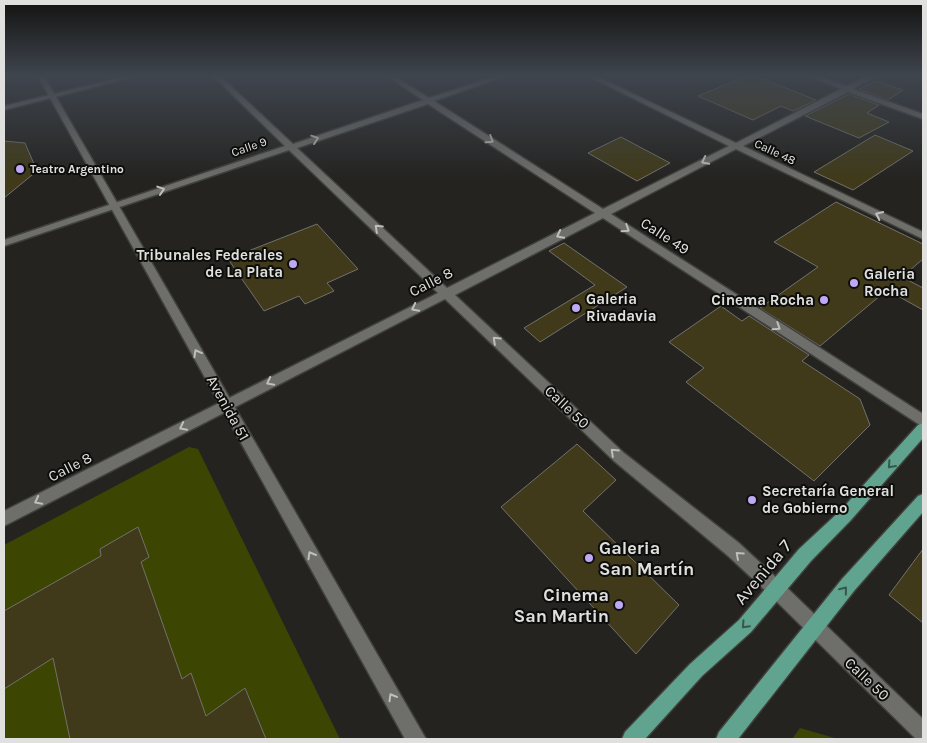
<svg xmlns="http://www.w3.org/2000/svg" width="927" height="743" viewBox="0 0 927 743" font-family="Karla,sans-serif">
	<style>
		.green { fill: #3c4602 }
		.building { fill: #403a1a; stroke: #72716e }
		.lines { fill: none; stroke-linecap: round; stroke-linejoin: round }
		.street-casing { stroke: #40403d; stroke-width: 3 }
		.secondary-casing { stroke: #40403d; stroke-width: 3 }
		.primary-casing { stroke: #40403d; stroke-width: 3 }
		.street { fill: #6e6e6a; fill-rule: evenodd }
		.secondary { fill: #6e6e6a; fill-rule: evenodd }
		.primary { fill: #60a38f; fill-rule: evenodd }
		.oneway { stroke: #bebebb }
		.oneway2 { stroke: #36584d }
		.poi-dot { fill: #bfa8f4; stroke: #0d0d0b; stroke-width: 2 }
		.labels { text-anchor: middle; stroke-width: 4; stroke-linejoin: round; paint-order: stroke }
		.far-street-label { font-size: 12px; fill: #e0e0de; stroke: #0d0d0b }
		.far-poi-label { font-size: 12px; font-weight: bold; fill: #e0e0de; stroke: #0d0d0b; text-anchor: start }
		.street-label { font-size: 15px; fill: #e0e0de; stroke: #0d0d0b }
		.poi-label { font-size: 15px; font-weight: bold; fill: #e0e0de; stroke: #0d0d0b; text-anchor: start }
		.near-poi-label { font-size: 18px; font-weight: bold; fill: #e0e0de; stroke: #0d0d0b; text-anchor: start }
		.near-street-label { font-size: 18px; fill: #e0e0de; stroke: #0d0d0b }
	</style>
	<rect width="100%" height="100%" fill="#242320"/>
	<path class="green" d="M189,447L198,449L340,739H4V545Z
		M800,728L838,739H792Z"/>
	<path class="building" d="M747,76H756L816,100L793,111L781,106L753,120L698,96Z
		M876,81L903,90L888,100L859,89Z
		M849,94L879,105L867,113L889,122L859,138L805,116Z
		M875,135L913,151L853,190L814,172Z
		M621,137L670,163L637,181L588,153Z
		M4,141L25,143L37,171L4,198Z
		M836,202L923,244V259L902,277L923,288V310L887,290L820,346L760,308L818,267L774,242Z
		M317,224L358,269L327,283L334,291L305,304L299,296L264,311L228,259Z
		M564,243L627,287L540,342L524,328L595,285L549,251Z
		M721,306L742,321L749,316L809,355L802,361L860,399L870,425L814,481L686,382L704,368L669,342Z
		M577,444L616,480L583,511L679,605L636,654L501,507Z
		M138,527L149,557L141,562L182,679L191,673L206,716L245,688L266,739H70L53,658L4,689V611L101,556L100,549Z
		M923,549V623L889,595Z"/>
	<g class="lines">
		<defs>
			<path id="street" d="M127,76H138L4,110V106Z
				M213,76H220L293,144L423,100L387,76H394L429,98L497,76H506L434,101L603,209L729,146L588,76H596L736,143L841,89L809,76H818L847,86L868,76H876L853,89L923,114V119L848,92L743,146L923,232V239L736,149L611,214L923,414V427L603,218L455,295L624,453L739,543L781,582L783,588L781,594L775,596L769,594L727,555L614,461L445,299L4,526V511L438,293L289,150L4,246V240L285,146ZM428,104L595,213L447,288L297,148Z"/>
			<path id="secondary" d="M38,76H44L426,739H405Z
				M775,580L781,582L923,719V739H916L769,594L767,588L769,582Z"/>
			<path id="primary" d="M923,423V438L851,520L811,561L751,632L702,676L645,739H622L625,732L690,664L739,620L799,549L841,510L918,425Z
				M923,494V512L854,591L738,739H716L719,732L842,579L918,496Z"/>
		</defs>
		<use href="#street" class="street-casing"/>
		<use href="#secondary" class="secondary-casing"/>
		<use href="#primary" class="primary-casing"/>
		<use href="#street" class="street"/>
		<use href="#secondary" class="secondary"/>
		<use href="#primary" class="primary"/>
	</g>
	<defs><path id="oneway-chevron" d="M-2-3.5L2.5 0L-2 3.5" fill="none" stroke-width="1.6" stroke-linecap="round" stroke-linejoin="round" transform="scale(1.25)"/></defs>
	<g class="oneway">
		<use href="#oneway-chevron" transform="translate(315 139) rotate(-19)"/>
		<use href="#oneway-chevron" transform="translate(490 140) rotate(33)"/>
		<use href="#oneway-chevron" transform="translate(705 161) rotate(153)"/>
		<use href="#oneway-chevron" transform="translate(161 190) rotate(-18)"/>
		<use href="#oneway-chevron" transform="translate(879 215) rotate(-155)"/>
		<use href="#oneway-chevron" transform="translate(378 228) rotate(-137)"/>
		<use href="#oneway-chevron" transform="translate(626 229) rotate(33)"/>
		<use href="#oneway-chevron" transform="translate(560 235) rotate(153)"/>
		<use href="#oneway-chevron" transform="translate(415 308) rotate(153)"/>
		<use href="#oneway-chevron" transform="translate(777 327) rotate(33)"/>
		<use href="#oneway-chevron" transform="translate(496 340) rotate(-137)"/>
		<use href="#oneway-chevron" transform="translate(197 353) rotate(-119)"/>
		<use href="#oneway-chevron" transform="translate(270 382) rotate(153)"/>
		<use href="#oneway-chevron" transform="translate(183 427) rotate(153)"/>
		<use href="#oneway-chevron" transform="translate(614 452) rotate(-137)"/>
		<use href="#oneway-chevron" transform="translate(38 501) rotate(153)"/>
		<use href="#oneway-chevron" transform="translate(311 555) rotate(-120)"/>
		<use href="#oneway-chevron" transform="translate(739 555) rotate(-138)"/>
		<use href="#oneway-chevron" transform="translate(392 697) rotate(-120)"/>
	</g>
	<g class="oneway2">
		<use href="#oneway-chevron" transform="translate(891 465) rotate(132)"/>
		<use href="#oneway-chevron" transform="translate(844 590) rotate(-51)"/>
		<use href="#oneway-chevron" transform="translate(745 625) rotate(133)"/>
	</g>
	<linearGradient id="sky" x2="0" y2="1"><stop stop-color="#141312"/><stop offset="0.42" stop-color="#3f454e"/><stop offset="1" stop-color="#3f454e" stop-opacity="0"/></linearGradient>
	<rect width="927" height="180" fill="url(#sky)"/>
	<g class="poi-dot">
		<circle cx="20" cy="169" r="5"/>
		<circle cx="293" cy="264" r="5"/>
		<circle cx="854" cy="283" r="5"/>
		<circle cx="824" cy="300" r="5"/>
		<circle cx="576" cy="308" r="5"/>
		<circle cx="752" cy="500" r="5"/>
		<circle cx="589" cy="558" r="5"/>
		<circle cx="619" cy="605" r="5"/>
	</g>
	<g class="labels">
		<g class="far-street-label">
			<text transform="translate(249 147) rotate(-19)" y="4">Calle 9</text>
			<text transform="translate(775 152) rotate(25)" y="4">Calle 48</text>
		</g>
		<g class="far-poi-label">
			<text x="30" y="173">Teatro Argentino</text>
		</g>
		<g class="street-label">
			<text transform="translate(665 236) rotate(33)" y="5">Calle 49</text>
			<text transform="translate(431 282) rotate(-27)" y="5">Calle 8</text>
			<text transform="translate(567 407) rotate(43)" y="5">Calle 50</text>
			<text transform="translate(228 408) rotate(61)" y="5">Avenida 51</text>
			<text transform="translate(70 467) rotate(-27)" y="5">Calle 8</text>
			<text transform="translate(867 679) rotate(43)" y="5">Calle 50</text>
		</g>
		<g class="poi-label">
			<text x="283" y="260" text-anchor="end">Tribunales Federales<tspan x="283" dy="17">de La Plata</tspan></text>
			<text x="864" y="279">Galeria<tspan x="864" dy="17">Rocha</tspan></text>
			<text x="586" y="304">Galeria<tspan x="586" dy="17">Rivadavia</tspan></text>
			<text x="814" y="305" text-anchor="end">Cinema Rocha</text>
			<text x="762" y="496">Secretaría General<tspan x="762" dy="17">de Gobierno</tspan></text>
		</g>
		<g class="near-poi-label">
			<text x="599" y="554">Galeria<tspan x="599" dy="21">San Martín</tspan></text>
			<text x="609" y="601" text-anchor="end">Cinema<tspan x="609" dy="21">San Martin</tspan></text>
		</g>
		<g class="near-street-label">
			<text transform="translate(763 572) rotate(-50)" y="6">Avenida 7</text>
		</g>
	</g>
	<rect width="927" height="743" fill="none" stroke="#e0e0de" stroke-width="10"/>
</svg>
